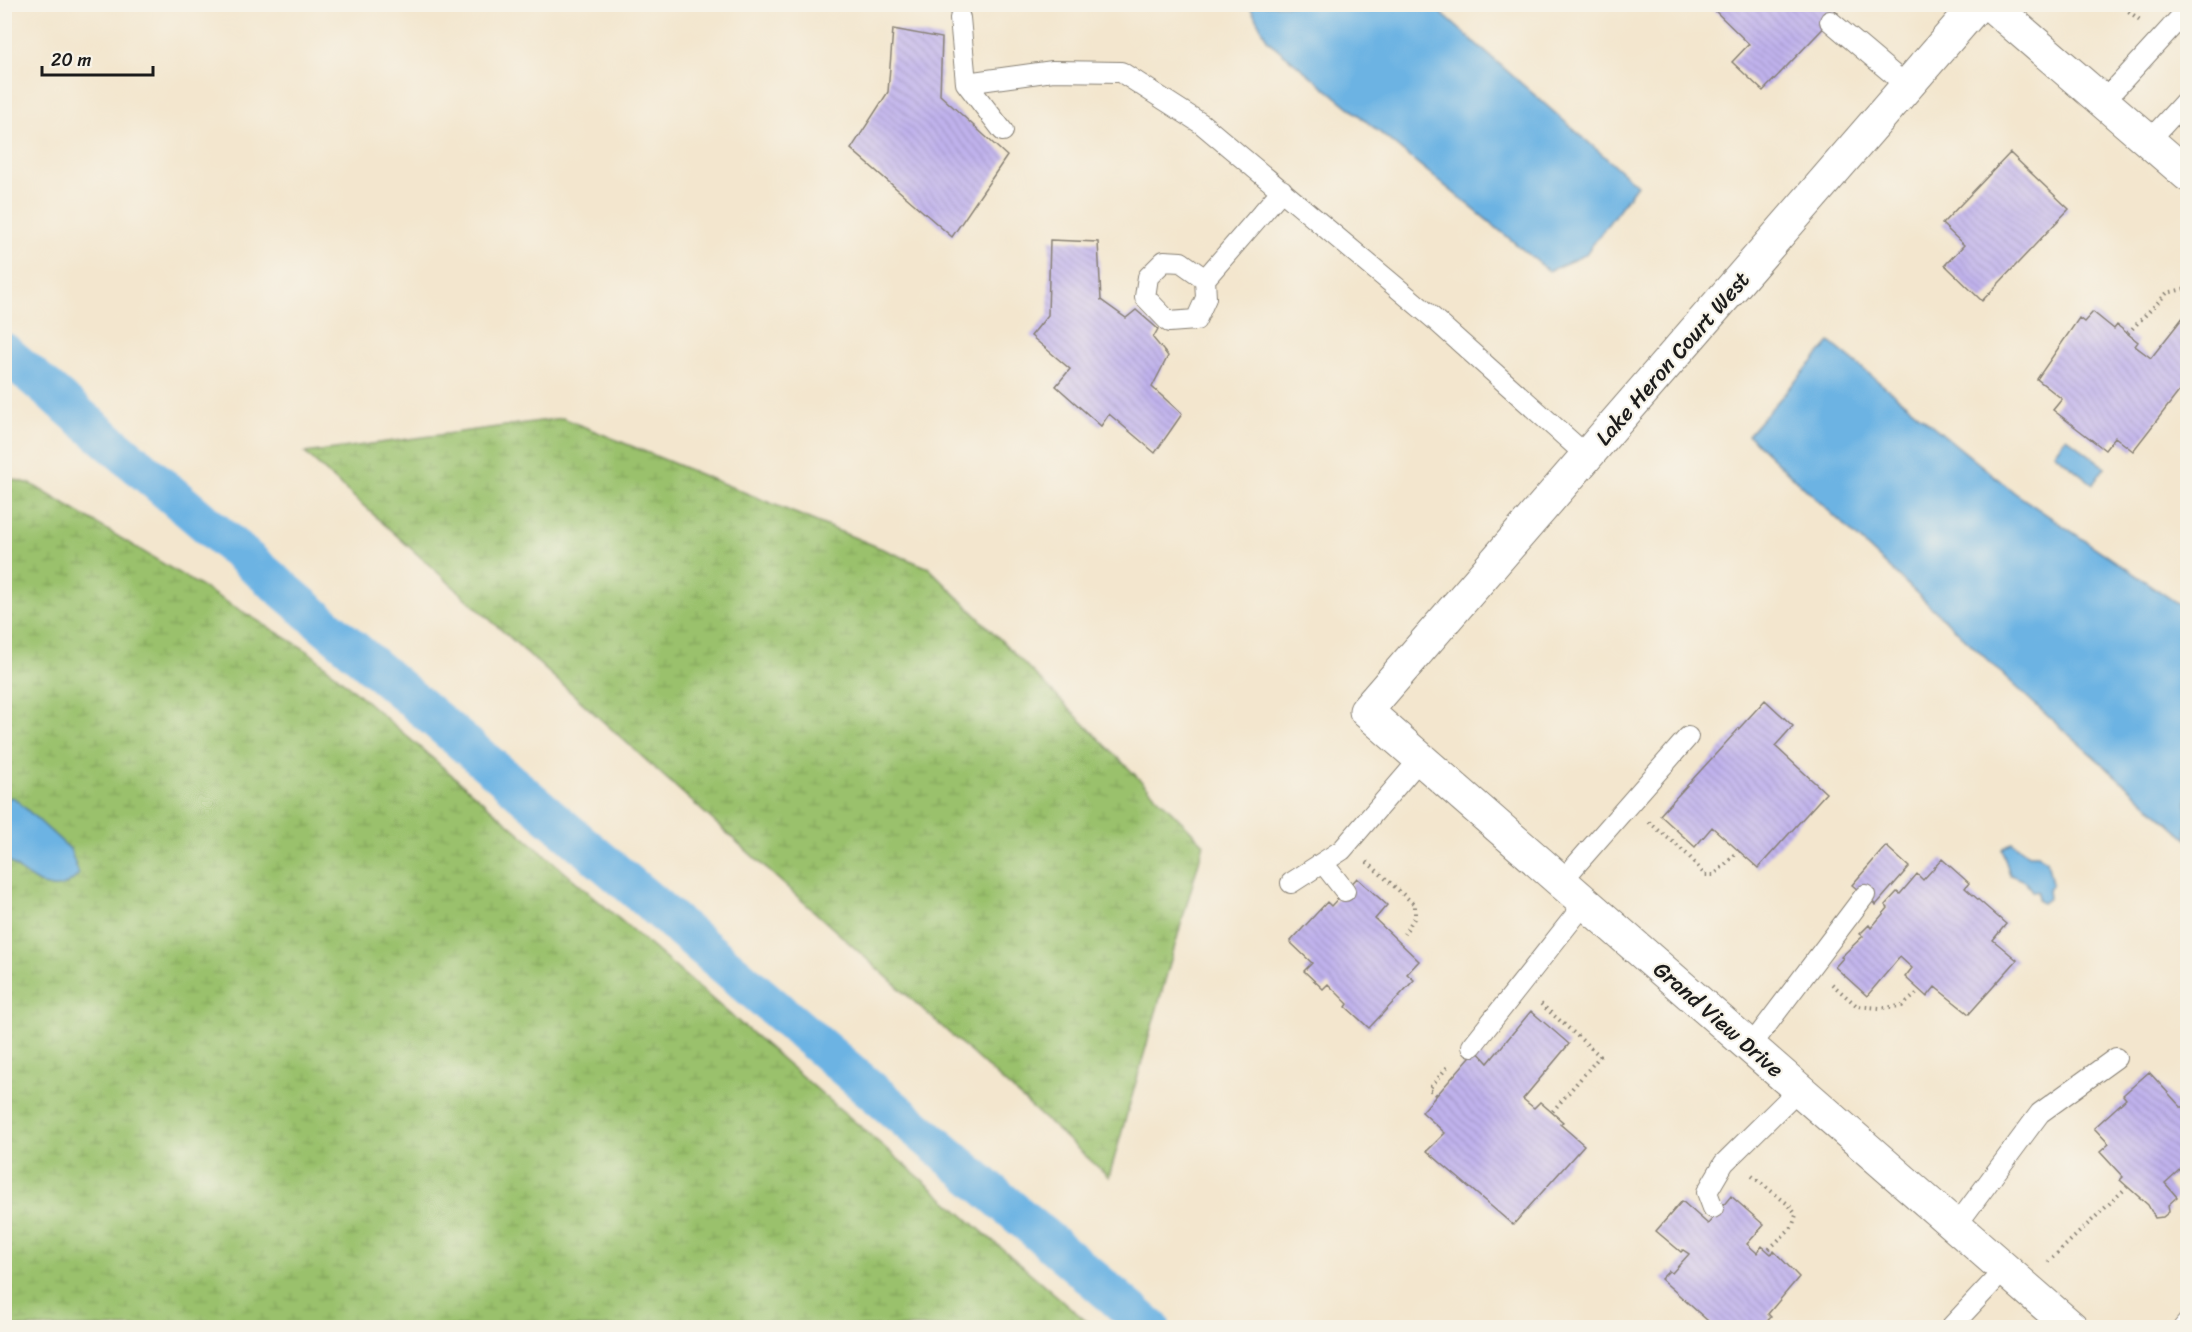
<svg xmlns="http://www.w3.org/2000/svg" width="2192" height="1332" viewBox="0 0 2192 1332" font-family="Sriracha,sans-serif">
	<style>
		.wetland { fill: url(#wetland-marsh); stroke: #5b6e44; stroke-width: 1.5 }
		.water { fill: #6cb3e3; stroke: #446880; stroke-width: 1.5 }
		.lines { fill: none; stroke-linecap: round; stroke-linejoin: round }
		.canal { stroke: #6cb3e3; stroke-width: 39 }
		.building { fill: url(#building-back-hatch) }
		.service-casing { stroke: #888175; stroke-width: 22 }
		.minor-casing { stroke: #888175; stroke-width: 35 }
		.path { stroke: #888175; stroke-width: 4; stroke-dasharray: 1.5 4.5; stroke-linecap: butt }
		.service { stroke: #fff; stroke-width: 20 }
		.minor { stroke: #fff; stroke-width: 33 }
		.labels { text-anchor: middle; stroke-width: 4.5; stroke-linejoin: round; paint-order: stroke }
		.street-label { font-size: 22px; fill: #1c1c1c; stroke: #f7f3e8 }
	</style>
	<defs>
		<pattern id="wetland-marsh" width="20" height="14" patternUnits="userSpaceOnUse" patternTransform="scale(1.5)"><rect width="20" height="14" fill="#9ac16c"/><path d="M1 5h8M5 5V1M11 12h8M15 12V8" fill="none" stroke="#84a55d"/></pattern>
		<pattern id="building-back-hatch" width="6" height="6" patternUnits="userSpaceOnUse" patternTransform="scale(1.5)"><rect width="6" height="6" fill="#c0b2ec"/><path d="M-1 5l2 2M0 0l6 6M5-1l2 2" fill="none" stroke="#a498ca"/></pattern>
	</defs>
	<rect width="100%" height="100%" fill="#f7f3e8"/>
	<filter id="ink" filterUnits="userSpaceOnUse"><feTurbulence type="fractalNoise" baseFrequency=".0167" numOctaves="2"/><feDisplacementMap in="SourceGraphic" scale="12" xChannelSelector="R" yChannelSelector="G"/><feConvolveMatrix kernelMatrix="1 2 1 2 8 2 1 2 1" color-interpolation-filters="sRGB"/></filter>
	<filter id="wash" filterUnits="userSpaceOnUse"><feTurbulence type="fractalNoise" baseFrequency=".008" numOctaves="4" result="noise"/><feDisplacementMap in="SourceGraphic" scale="24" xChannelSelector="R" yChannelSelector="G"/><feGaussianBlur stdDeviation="1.35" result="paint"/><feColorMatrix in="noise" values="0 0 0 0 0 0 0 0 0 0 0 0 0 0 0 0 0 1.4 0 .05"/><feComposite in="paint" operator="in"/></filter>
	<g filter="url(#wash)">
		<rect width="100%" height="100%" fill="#f3e6ce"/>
		<path class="wetland" d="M563,418L929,568L1204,844L1109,1177L305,453Z
			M4,477L31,484L308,651L1093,1327H5Z"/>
		<path class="water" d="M1249,5H1432L1637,185L1585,255L1549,271L1268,41Z
			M1830,342L2015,493L2187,610V839L2042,711L1748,435Z
			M2066,437L2105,467L2093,484L2054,453Z
			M13,797L70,849L79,874C54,904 28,876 5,858V799Z
			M2012,842L2028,855H2038L2047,860L2052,884L2048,890L2049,898L2042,903L2038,900V892L2032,891L2025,881L2010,875L2002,849Z"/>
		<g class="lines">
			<path class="canal" d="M4,352L1151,1328"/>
		</g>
		<g id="blocks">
			<path class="building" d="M1708,4H1829L1838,13L1763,91L1732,62L1749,44Z
				M893,29L942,38L940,95L1007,156L952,237L851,149L888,92Z
				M2010,153L2069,209L1982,301L1945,265L1964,245L1942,224Z
				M1050,240L1098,242L1101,300L1126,318L1136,310L1158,329L1153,338L1168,356L1152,387L1182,414L1155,453L1109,414L1101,426L1056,386L1070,369L1031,336L1048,315Z
				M2188,311V380L2133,451L2115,437L2105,450L2053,410L2062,399L2037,379L2079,318L2084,322L2093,312L2114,329L2117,325L2138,342L2135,346L2151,358Z
				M1765,700L1793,726L1775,746L1826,793L1758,868L1712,827L1695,847L1660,815Z
				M1886,846L1909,867L1876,905L1852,885Z
				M1942,859L1969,883L1965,888L2006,924L1993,940L2017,960L1969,1014L1935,987L1927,997L1905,977L1912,968L1900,957L1867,996L1835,967L1843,958L1841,957L1863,936L1860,934L1869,925L1871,928L1888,908L1885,905L1897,892L1900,894L1917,874L1923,880Z
				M1357,878L1387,905L1375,919L1419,961L1407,974L1414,980L1369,1028L1346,1007L1348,1004L1328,984L1323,989L1304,971L1312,963L1290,942L1327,902L1331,906Z
				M1531,1011L1569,1044L1523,1099L1534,1108L1540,1102L1563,1122L1560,1124L1584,1145L1513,1225L1427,1151L1445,1133L1422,1112L1476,1050L1488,1063Z
				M2149,1072L2181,1107H2188V1162L2165,1183L2177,1197L2168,1205L2169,1212L2163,1217L2155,1218L2148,1205L2120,1180L2123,1177L2100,1152L2109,1144L2094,1128L2126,1099L2123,1095Z
				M1731,1196L1764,1225L1747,1244L1757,1253L1762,1246L1771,1254L1774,1251L1799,1277L1768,1314L1771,1317L1761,1328H1716L1661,1279L1669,1271L1672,1273L1689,1254L1683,1250L1681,1252L1656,1231L1682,1201L1708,1224Z"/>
		</g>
	</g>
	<g filter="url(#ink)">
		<use href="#blocks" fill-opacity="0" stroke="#888175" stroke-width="1.5"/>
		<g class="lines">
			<defs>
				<path id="service" d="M960,18L966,83L1003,131
					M1830,21L1907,86
					M966,83L1053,71L1121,72L1202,124L1433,318L1587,456
					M2103,102L2188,9
					M2148,142L2188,98
					M1205,279L1181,262L1164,261L1148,277L1145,297L1169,322L1196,320L1206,298L1205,279L1282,190
					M1323,863L1345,891
					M1561,882L1688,737
					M1291,883L1342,850L1420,759
					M1472,1046L1585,903
					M1750,1047L1865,895
					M1713,1208L1707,1192L1724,1163L1799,1089
					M1956,1226L2040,1113L2116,1058
					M1950,1328L2005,1269
					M2183,1328L2188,1322"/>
				<path id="minor" d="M1978,4L1366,711L2072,1328
					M1990,4L2188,175"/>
			</defs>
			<use href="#service" class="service-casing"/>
			<use href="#minor" class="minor-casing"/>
			<path class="path" d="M2119,4L2140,20
				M2128,333L2167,293L2188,288
				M1649,822L1687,854L1705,875H1714L1739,851
				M1367,862L1415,905V917L1404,934
				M1832,984L1857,1006L1880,1008L1902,1006L1920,991
				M1541,1004L1600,1056L1552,1112
				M1436,1095L1429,1089L1449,1065
				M1752,1176L1789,1205L1796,1215L1792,1227L1767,1251
				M2048,1262L2127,1187"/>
			<use href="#service" class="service"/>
			<use href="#minor" class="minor"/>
		</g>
	</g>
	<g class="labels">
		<g class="street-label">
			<text transform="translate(1672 358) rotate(-49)" y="8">Lake Heron Court West</text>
			<text transform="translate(1719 1019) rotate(41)" y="8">Grand View Drive</text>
		</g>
	</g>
	<rect width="2192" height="1332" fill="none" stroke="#f7f3e8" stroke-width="24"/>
	<path d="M42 66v9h111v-9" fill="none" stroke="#1c1c1c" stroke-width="3"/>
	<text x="51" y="66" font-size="18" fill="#1c1c1c" stroke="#f7f3e8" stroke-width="4.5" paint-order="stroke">20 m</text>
</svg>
